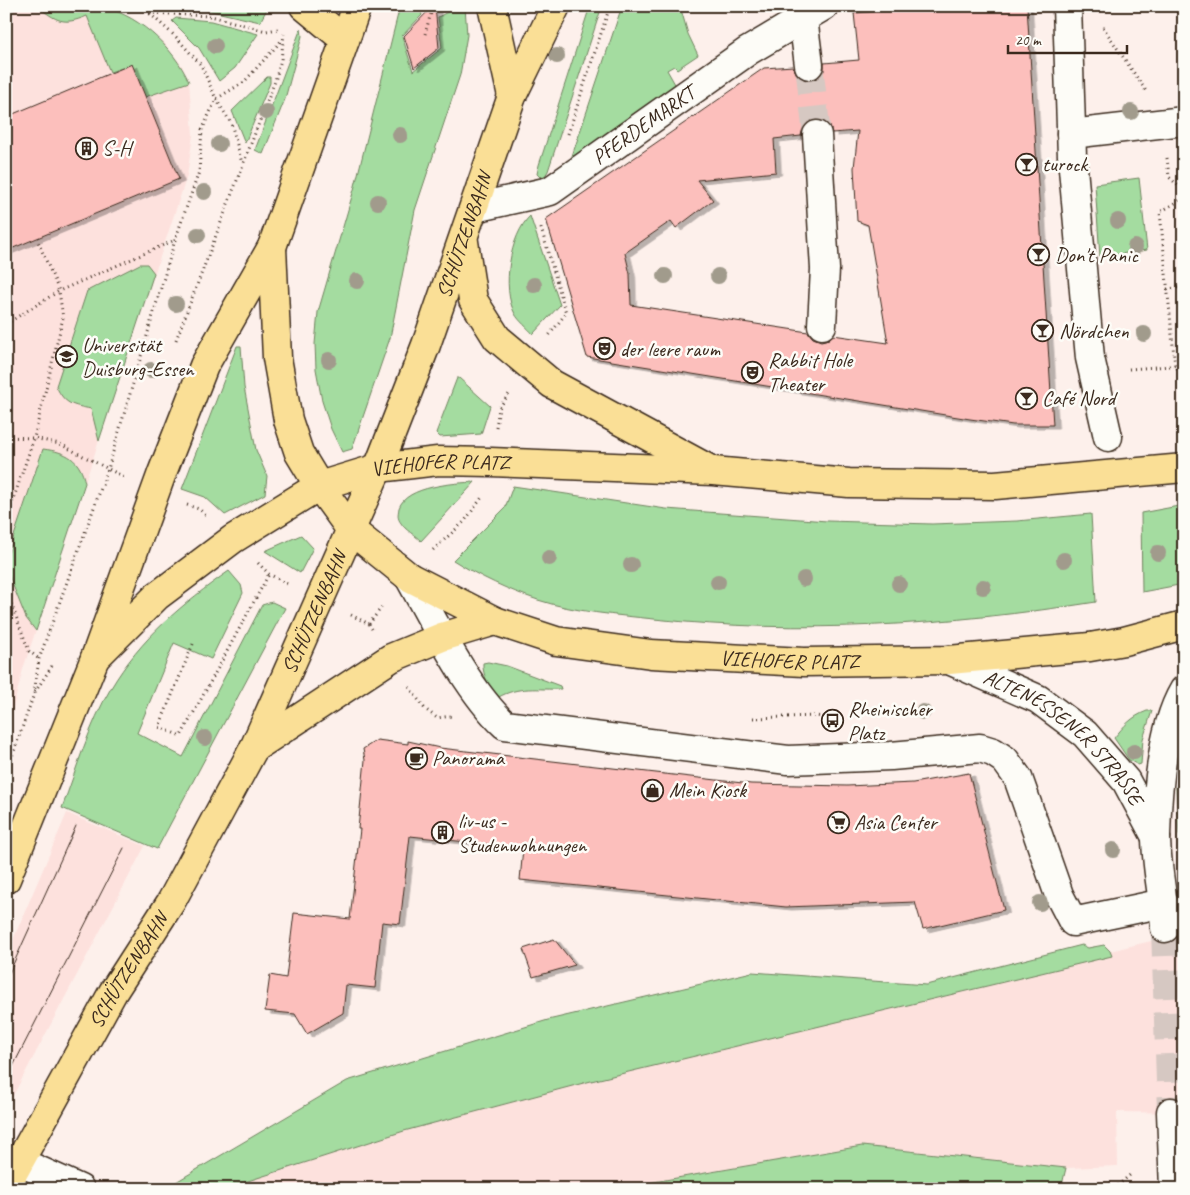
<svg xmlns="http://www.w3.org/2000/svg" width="1190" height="1195" viewBox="0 0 1190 1195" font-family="Caveat,sans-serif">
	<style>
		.built { fill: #fde1dd }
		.green { fill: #a4dca0; stroke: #70835f }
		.building { fill: #fcbfbc; stroke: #3b2a1e; fill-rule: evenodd; filter: url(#shadow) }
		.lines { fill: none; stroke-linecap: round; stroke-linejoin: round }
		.minor-tunnel { stroke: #d6c8c2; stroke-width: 28; stroke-dasharray: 28 14; stroke-linecap: butt }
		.minor-casing { stroke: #3b2a1e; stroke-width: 31 }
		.major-casing { stroke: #3b2a1e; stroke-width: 31 }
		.path { stroke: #3b2a1e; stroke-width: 3; stroke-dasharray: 1 4; stroke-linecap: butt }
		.minor { stroke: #fdfcf7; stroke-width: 28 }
		.major { stroke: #fadf96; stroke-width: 28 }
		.tram { stroke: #3b2a1e; stroke-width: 1 }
		.tree { fill: #a19b8c }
		.labels { text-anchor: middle; stroke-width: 5; stroke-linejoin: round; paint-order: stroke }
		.street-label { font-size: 21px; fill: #3b2a1e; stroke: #fdfcf7 }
		.poi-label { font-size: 21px; fill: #3b2a1e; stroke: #fdfcf7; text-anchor: start }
	</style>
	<defs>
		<filter id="shadow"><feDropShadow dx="5.5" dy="3" stdDeviation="0" flood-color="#0004"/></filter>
	</defs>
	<rect width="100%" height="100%" fill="#fdf0eb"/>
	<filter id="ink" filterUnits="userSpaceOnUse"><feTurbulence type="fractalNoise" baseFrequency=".02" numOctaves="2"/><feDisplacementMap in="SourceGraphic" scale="10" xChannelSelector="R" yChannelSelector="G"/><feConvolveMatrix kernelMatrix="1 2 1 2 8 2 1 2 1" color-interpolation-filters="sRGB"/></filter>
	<g filter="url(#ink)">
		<path class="built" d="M18,6H96L132,20L163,42L182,66L189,82L193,135L187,176L23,669L6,735V8Z
			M67,813L145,846L6,1109V956Z
			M1184,933V1113L1117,1112L1118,1166L1066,1168L862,1146L613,1189H223L404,1131L591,1081L1111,956L1110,951Z"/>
		<path class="green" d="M37,6C56,6 77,4 96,6C135,11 174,47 189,82L145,97L132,65L110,72L87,16C63,26 57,21 37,6Z
			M154,6H267V9L260,22L207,10Z
			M400,6H419L422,15L402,36L413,71L442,48L438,17L459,6H465L467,35L460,75L415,210L390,338L352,449L342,452L331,429L322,401L316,369L315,344L318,312L355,186Z
			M590,6H602L548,171L545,176L540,177L537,174L539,165Z
			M622,6H680L688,34L698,55L677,69L674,66L667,70L676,86L571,159Z
			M176,18L211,21L258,34L235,68L219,81L199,48L172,21Z
			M301,28L302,36L285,99L263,154L255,150Z
			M267,77H270V83L245,143L232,111Z
			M1139,178L1147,250L1100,257L1095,184Z
			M530,216L560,305L533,334C528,328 519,321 515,314C501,288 510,235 530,216Z
			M140,264H147L154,273L99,441L91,409C72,405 65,405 56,386L87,291Z
			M237,346H241L244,387L256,450L267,476L265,494L225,515L205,497L182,489Z
			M457,378H459L490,406L481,434L440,437L436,433Z
			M43,449C67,452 80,459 85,483L36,631L26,618L6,568V560Z
			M475,482L421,541C415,535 405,530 401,523C397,518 398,514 399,508C406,486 455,483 475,482Z
			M513,486L666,509L827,521L932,524L1017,521L1091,514L1096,602C950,625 801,635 654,619C616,615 575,612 538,600C508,590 480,577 453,560L505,508Z
			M1184,505V584L1142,592L1141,513Z
			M301,535L313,548L300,573L265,551Z
			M229,571L241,585L243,593L211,659L174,643L137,733L183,757L262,605L272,602L285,608L157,849L62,808C77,768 89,725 111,688C140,639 183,603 229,571Z
			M488,662L507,666L560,686L561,689C538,690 519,685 497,698C490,688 482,675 483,663Z
			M1147,711H1152L1143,739L1141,764L1138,765L1129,760L1114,738C1124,726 1131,717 1147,711Z
			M1184,771V841L1179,834L1176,787Z
			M1082,945L1088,948L1104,945L1110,951L1112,956L591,1081L404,1131L223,1189H164L347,1081L548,1020L752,972L926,985Z
			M862,1146L1066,1168L1061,1189H613Z"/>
		<path class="building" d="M433,6H435L439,48L414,68L404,36Z
			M954,6H1027L1053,425H1013L970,419L587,357L546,219L764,68L793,66L797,75L803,79L810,80L819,77L824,71V63L859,60L854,13ZM817,119L824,121L830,126L832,133L858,131L854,168L857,221L868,225L888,343L833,335L829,339L821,341L813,338L808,332L631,305L630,274L625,253L671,221L676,228L713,200L697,180L776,172L774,139L801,136L803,128L808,122Z
			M132,64L179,179L6,251V117Z
			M377,740L408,744V741L440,748L751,784L847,786L913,783L969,773L1004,910L923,929L915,902L786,907L520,880L523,848L410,836L400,924L382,922L375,988L346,985L343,1013L307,1034L295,1014L265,1011L270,975L286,978L294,913L350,919L360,829H358L365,760L363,749Z
			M554,939L575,965L533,977L523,949Z"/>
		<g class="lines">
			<path class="minor-tunnel" d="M809,65L817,135
				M1165,928L1171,1112"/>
			<defs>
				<g id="minor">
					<path d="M1067,6L1072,157L1090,358L1108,437"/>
					<path d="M803,18L809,65"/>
					<path d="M1071,134L1184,121"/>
					<path d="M817,135L825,269L822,325"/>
					<path id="s1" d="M474,208L550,191L748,51L824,6"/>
					<path d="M409,577C434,622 467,690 505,725L788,760L891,756L980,748L993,752L1005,760L1018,778L1059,895L1073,922L1164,903"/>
					<path id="s2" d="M949,660L1038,699L1085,734L1126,781L1156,837"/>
					<path d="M1165,928C1164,898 1156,867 1156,836C1157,793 1162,727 1184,690"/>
					<path d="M1171,1112L1174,1189"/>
					<path d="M20,1162L80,1189"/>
				</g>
				<g id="major">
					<path d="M304,6L345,40"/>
					<path d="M492,6L512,96"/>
					<path d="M464,242L473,300L497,338L552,384L707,468"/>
					<path id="s3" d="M272,247L277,358L288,420L299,453L319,486L351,530L409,577L495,621L556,641L651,654L804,662L949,660L1090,647L1124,641L1184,625"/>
					<path id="s4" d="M95,658L157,596L233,539L319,486L378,468L438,461L491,462L713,471L849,483L995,485L1184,468"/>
					<path d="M254,748L391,658L442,637L495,621"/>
					<path d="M6,879L95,658L162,473L204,366L272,247L357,6"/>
					<path id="s5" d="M6,1186L113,992L171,902L254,748L378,468L426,345L512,96L556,6"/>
				</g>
			</defs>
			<use href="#minor" class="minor-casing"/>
			<use href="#major" class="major-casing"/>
			<path class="path" d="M137,6L149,13L176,37L201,65L216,99L231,123L242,163
				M149,13L211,16L266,31L278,29
				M1103,27L1146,91
				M425,34L433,6
				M568,134L610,6
				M1167,158L1169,177L1184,191
				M1184,198L1160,212L1175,366L1184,376
				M541,228L566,313L548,337
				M1167,289L1184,287
				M6,324L59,291L175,240
				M176,340L275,81L281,60L284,34
				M1129,369L1184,365
				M496,427L499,408L509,394
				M6,437L34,438L60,444L124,477
				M187,505L199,509L207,516
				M6,521L34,438L63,318L59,291L37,239
				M433,550L464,522L483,496
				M258,563L269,574L289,585
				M6,590L29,651L39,659
				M351,615L369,624L372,629
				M369,624L384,604
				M193,644L159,727L181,736L269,574
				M409,687L425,709L437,718L451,716
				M35,692L52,666
				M753,718L816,716L847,721
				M6,774L34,694L39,659L108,469L175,240L199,172L202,130L216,99L244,82L282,40
				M1114,1189L1131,1174"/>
			<use href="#minor" class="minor"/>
			<use href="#major" class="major"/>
			<path class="tram" d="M6,980L76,826
				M6,1080L124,848"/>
		</g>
		<g class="tree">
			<circle cx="215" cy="46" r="8"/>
			<circle cx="557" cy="56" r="8"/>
			<circle cx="266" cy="112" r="8"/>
			<circle cx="1131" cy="112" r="8"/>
			<circle cx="400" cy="135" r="8"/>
			<circle cx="219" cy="144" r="8"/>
			<circle cx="204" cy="192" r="8"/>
			<circle cx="378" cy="202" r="8"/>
			<circle cx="1118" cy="221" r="8"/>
			<circle cx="198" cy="235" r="8"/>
			<circle cx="1135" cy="247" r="8"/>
			<circle cx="665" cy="276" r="8"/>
			<circle cx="718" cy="276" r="8"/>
			<circle cx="357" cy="281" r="8"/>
			<circle cx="534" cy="285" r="8"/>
			<circle cx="176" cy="304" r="8"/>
			<circle cx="1144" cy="334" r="8"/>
			<circle cx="329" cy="360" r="8"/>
			<circle cx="151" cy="370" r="8"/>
			<circle cx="1158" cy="553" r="8"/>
			<circle cx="549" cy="558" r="8"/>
			<circle cx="1064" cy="560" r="8"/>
			<circle cx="631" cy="565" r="8"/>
			<circle cx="804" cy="579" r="8"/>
			<circle cx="718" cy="582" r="8"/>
			<circle cx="899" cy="584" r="8"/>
			<circle cx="983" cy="587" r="8"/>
			<circle cx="923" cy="712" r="8"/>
			<circle cx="205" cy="738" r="8"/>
			<circle cx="1134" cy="752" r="8"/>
			<circle cx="1113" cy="850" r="8"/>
			<circle cx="1040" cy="903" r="8"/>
		</g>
	</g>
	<defs>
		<symbol id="building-ring" viewBox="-11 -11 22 22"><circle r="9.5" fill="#fdfcf7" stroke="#3b2a1e" stroke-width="1.5"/><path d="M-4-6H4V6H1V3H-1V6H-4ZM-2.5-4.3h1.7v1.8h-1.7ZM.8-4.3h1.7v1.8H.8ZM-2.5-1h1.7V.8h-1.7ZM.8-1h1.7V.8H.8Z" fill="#3b2a1e"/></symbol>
		<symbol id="bar-ring" viewBox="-11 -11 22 22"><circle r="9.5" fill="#fdfcf7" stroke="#3b2a1e" stroke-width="1.5"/><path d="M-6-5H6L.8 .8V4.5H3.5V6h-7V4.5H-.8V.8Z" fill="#3b2a1e"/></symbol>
		<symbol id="theatre-ring" viewBox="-11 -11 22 22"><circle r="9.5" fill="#fdfcf7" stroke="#3b2a1e" stroke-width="1.5"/><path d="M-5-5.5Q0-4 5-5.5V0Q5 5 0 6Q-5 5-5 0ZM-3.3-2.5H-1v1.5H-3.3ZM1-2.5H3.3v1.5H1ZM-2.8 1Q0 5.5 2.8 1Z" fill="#3b2a1e"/></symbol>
		<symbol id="university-ring" viewBox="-11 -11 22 22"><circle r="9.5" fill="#fdfcf7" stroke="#3b2a1e" stroke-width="1.5"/><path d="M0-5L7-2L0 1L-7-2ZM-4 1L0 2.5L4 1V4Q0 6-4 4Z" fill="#3b2a1e"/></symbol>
		<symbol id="bus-ring" viewBox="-11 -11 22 22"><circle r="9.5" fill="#fdfcf7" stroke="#3b2a1e" stroke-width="1.5"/><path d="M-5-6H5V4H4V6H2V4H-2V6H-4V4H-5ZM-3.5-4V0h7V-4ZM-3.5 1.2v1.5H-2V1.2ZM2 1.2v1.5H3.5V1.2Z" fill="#3b2a1e"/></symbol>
		<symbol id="cafe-ring" viewBox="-11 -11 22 22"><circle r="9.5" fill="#fdfcf7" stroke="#3b2a1e" stroke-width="1.5"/><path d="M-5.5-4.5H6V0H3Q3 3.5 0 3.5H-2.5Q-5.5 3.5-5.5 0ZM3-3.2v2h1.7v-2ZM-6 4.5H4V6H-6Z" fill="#3b2a1e"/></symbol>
		<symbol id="shop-ring" viewBox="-11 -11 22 22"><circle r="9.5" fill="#fdfcf7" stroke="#3b2a1e" stroke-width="1.5"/><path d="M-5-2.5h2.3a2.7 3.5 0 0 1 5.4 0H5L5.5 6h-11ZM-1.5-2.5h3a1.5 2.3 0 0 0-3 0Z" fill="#3b2a1e"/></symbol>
		<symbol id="supermarket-ring" viewBox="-11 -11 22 22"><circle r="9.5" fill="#fdfcf7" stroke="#3b2a1e" stroke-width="1.5"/><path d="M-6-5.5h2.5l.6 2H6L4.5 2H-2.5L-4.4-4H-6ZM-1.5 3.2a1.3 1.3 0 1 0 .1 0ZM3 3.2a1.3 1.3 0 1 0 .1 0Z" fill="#3b2a1e"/></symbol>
	</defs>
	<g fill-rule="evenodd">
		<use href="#building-ring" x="74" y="136" width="25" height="25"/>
		<use href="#bar-ring" x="1014" y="152" width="25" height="25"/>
		<use href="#bar-ring" x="1026" y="242" width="25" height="25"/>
		<use href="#bar-ring" x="1030" y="318" width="25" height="25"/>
		<use href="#theatre-ring" x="592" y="336" width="25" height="25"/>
		<use href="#university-ring" x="54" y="344" width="25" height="25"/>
		<use href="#theatre-ring" x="740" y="360" width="25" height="25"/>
		<use href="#bar-ring" x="1014" y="386" width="25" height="25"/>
		<use href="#bus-ring" x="820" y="708" width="25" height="25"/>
		<use href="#cafe-ring" x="404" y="746" width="25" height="25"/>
		<use href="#shop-ring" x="640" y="778" width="25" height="25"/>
		<use href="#supermarket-ring" x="826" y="810" width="25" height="25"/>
		<use href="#building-ring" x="430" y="820" width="25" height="25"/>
	</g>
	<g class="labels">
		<g class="street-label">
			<text dy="7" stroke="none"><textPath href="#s1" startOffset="192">PFERDEMARKT</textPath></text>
			<text dy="7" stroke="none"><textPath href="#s5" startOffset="1058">SCHÜTZENBAHN</textPath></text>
			<text dy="7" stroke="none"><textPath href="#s4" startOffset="408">VIEHOFER PLATZ</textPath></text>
			<text dy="7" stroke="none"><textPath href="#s5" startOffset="652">SCHÜTZENBAHN</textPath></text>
			<text dy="7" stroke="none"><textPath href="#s3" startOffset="772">VIEHOFER PLATZ</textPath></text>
			<text dy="7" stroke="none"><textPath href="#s2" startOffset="141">ALTENESSENER STRASSE</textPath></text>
			<text dy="7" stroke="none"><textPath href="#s5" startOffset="248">SCHÜTZENBAHN</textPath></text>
		</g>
		<g class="poi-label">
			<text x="102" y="155">S-H</text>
			<text x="1042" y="171">turock</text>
			<text x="1055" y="262">Don't Panic</text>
			<text x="1059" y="338">Nördchen</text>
			<text x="82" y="352">Universität<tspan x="82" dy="24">Duisburg-Essen</tspan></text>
			<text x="620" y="356">der leere raum</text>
			<text x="768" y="367">Rabbit Hole<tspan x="768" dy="24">Theater</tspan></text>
			<text x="1042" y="405">Café Nord</text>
			<text x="848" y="716">Rheinischer<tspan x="848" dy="24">Platz</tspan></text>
			<text x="432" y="765">Panorama</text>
			<text x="669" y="797">Mein Kiosk</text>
			<text x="458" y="828">liv-us -<tspan x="458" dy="24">Studenwohnungen</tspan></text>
			<text x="854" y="829">Asia Center</text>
		</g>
	</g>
	<rect width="1190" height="1195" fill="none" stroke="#fdfcf7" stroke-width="25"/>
	<rect x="12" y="12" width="1165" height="1170" fill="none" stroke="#3b2a1e" stroke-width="2" filter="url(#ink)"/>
	<path d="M1008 45v8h119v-8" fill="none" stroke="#3b2a1e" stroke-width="2.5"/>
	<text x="1015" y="45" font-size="15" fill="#3b2a1e" stroke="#fdfcf7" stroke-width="4" paint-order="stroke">20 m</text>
</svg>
